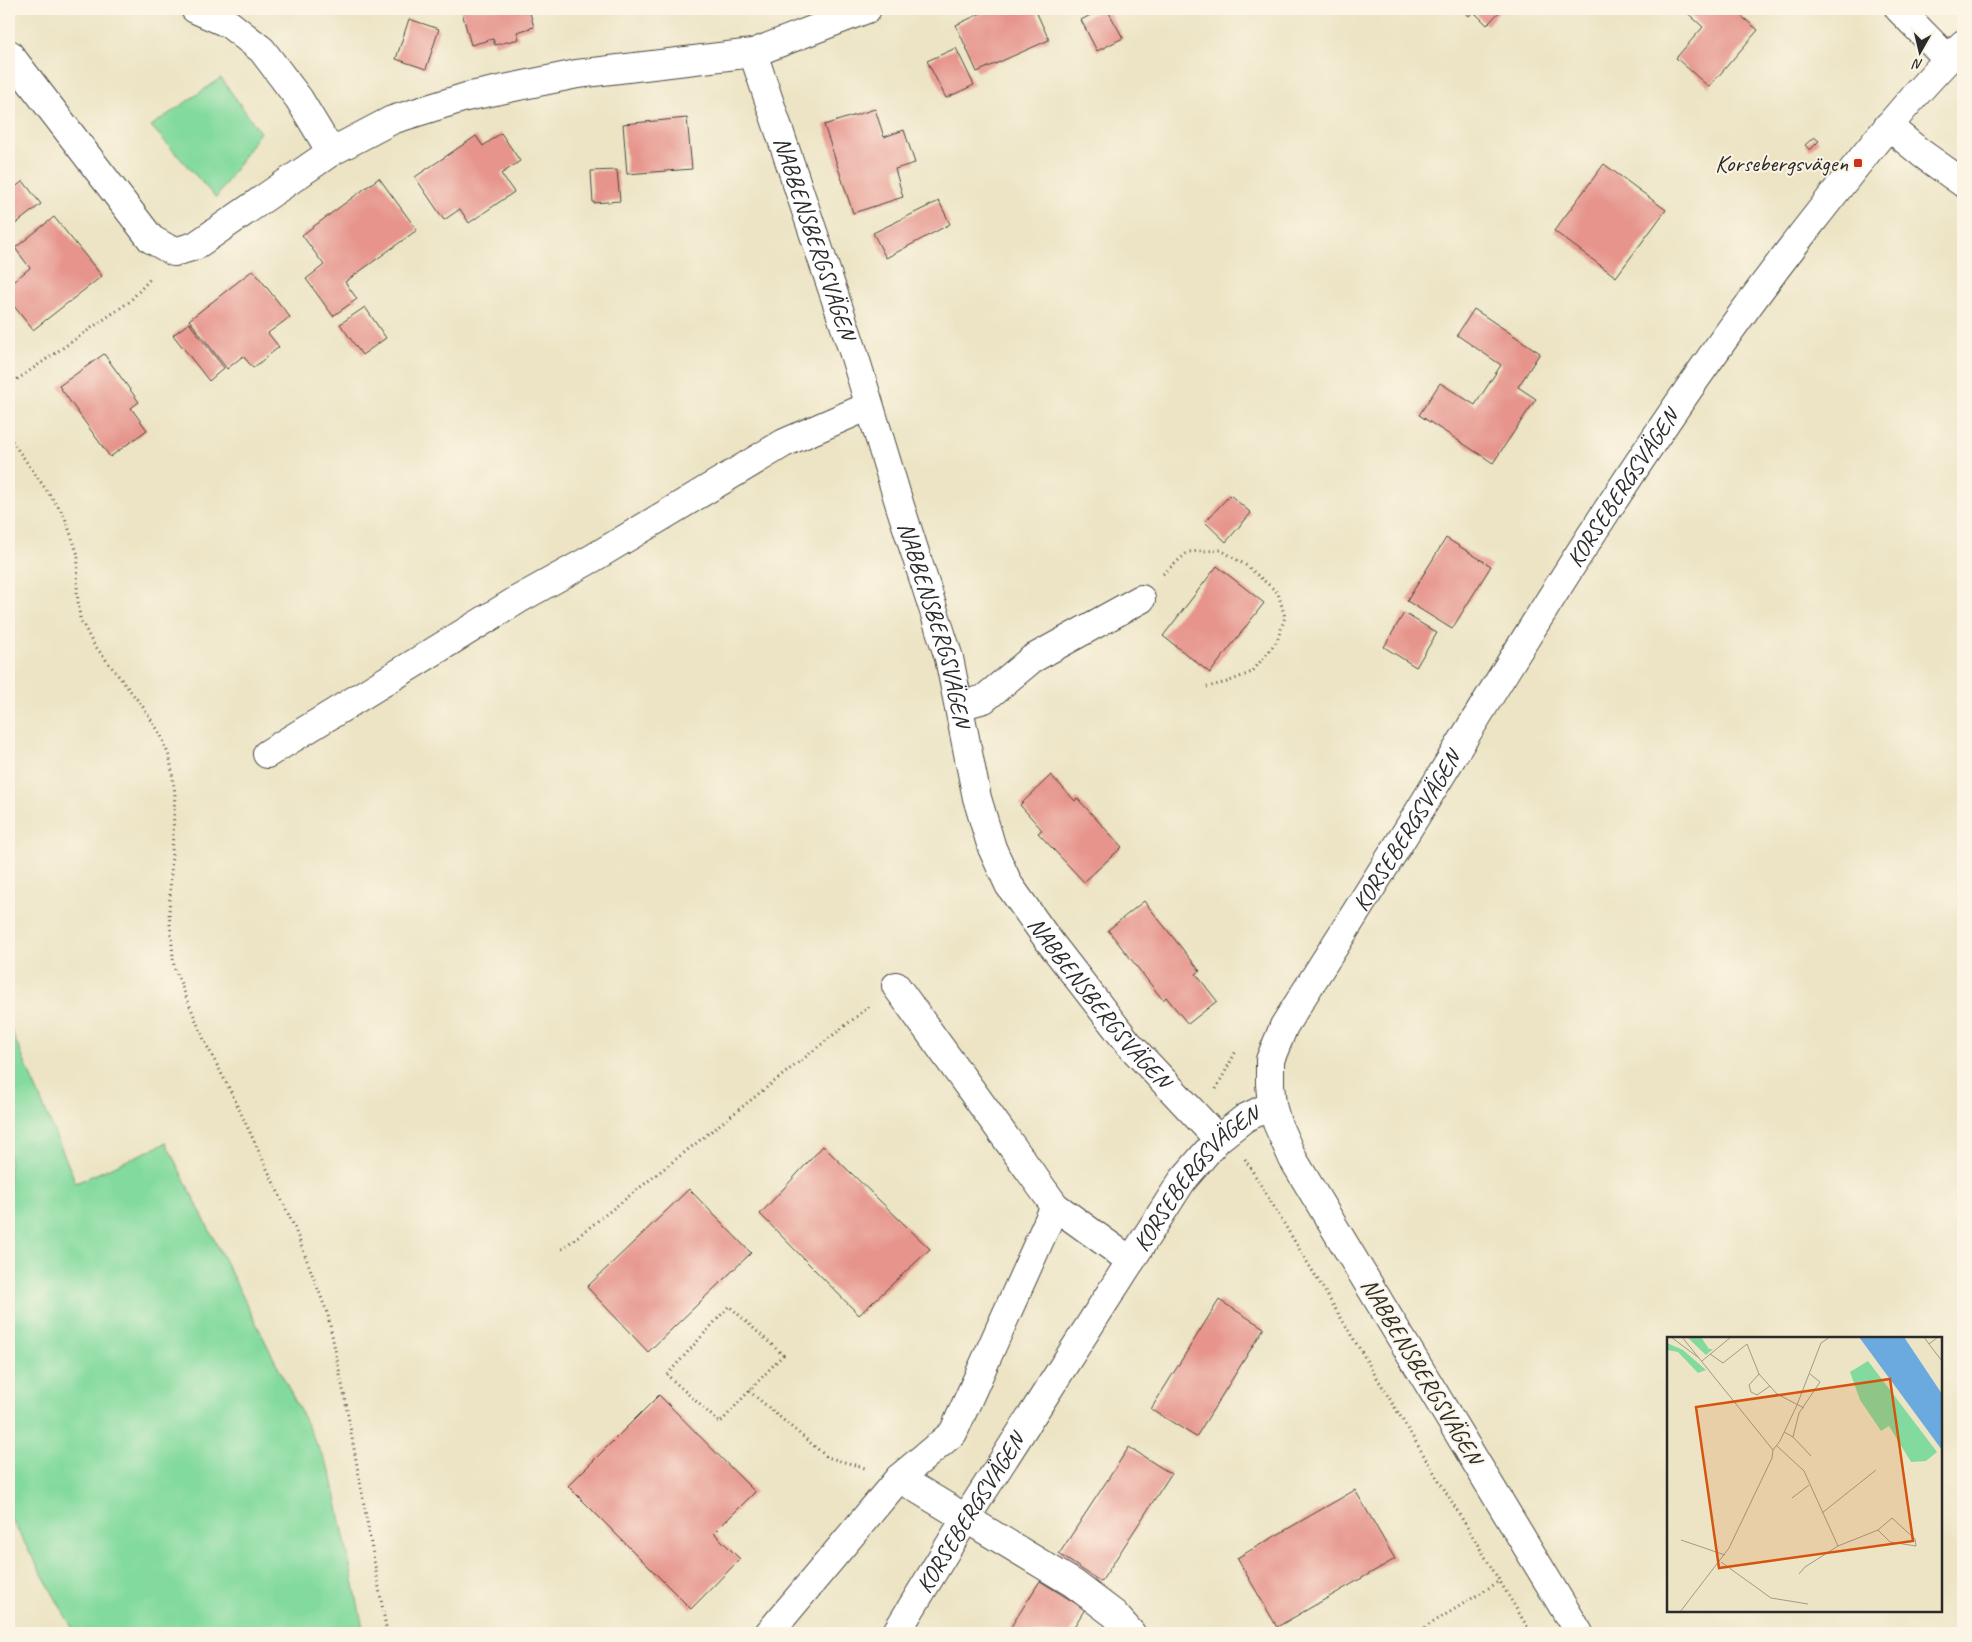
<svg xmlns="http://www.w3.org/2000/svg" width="1972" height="1642" viewBox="0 0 1972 1642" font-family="Caveat,sans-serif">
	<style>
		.green { fill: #83da9e; stroke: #578264 }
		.building { fill: #e6948c }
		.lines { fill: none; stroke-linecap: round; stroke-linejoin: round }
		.minor-casing { stroke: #484742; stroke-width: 30 }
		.path { stroke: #484742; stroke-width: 3; stroke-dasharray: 1 4; stroke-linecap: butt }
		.minor { stroke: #fff; stroke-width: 28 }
		.poi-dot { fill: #c8321e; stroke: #fcf5e5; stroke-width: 2 }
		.labels { text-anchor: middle; stroke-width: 4; stroke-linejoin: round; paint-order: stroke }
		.poi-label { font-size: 24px; fill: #2b2b2b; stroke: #fcf5e5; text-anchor: end }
		.street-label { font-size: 24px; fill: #2b2b2b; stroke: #fcf5e5 }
		.inset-road { fill: none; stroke: #9f9a87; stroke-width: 1 }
		.view { fill: #d5540f; fill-opacity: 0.15; stroke: #d5540f; stroke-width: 2.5 }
		.inset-edge { fill: none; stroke: #2b2b2b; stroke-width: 2.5 }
	</style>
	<rect width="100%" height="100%" fill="#fcf5e5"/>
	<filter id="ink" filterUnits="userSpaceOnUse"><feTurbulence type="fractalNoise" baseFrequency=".02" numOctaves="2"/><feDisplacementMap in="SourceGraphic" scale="10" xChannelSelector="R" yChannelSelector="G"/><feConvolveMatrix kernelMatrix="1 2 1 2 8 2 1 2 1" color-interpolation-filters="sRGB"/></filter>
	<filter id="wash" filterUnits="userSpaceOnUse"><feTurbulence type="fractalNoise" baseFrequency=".0096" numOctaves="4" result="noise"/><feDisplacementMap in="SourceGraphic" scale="20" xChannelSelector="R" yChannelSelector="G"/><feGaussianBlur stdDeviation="1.12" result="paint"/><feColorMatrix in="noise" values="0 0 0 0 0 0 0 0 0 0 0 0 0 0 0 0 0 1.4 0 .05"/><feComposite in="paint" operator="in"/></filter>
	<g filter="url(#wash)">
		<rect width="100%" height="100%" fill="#ece4c4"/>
		<path class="green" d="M221,78L260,132L216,198L151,126Z
			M9,1025L76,1183L166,1143L331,1473L364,1633H75L9,1515Z"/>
		<g id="blocks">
			<path class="building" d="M363,9H379L377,14Z
				M461,9H529L534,27L517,32L519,39L495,45L493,39L471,45Z
				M990,9H1035L1049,40L977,72L956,25Z
				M1102,9H1107L1123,38L1097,51L1081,20Z
				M1461,9H1502L1487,25L1473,11L1469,16Z
				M1683,9H1733L1758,30L1709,87L1676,58L1703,27Z
				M409,19L439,29L426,69L396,59Z
				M956,48L974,85L946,98L927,61Z
				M875,109L884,137L904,130L915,163L895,169L903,197L853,213L824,125Z
				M687,118L692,169L627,174L623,124Z
				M501,133L520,161L501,174L514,192L469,223L460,209L444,220L415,177L476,136L483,146Z
				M1814,137L1819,141L1810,150L1805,145Z
				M1604,164L1666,210L1616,277L1554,231Z
				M617,170L620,201L593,203L591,171Z
				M379,178L417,230L345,282L357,299L333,316L306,279L324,265L302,235Z
				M23,181L41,204L9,229V192Z
				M939,201L950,224L886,258L873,233Z
				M54,217L102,276L33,330L9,300V285L30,268L15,248Z
				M253,270L290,317L268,333L279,347L253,368L243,356L227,369L189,320Z
				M365,307L386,338L362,355L340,324Z
				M1474,309L1540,353L1518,387L1536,399L1493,463L1419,415L1440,383L1475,405L1501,365L1457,335Z
				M189,323L224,368L209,381L173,335Z
				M104,354L139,402L131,408L147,430L110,457L59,386Z
				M1230,495L1251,513L1226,542L1205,522Z
				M1446,538L1491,566L1452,629L1407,601Z
				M1217,566L1264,603L1210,673L1163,636Z
				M1404,613L1437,633L1416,667L1384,647Z
				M1051,775L1075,801L1077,798L1122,847L1084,882L1038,833L1042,830L1020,805Z
				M1144,901L1200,971L1196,974L1217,1001L1188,1024L1166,997L1163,1000L1108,930Z
				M823,1146L930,1249L859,1315L760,1214Z
				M689,1189L751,1253L648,1352L587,1287Z
				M1219,1300L1264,1328L1196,1437L1151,1409Z
				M659,1395L755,1492L714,1533L740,1559L691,1609L568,1486Z
				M1129,1447L1171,1474L1101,1582L1059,1554Z
				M1355,1490L1395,1559L1277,1627L1237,1558Z
				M1040,1581L1085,1609L1070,1633H1007Z"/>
		</g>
	</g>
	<g filter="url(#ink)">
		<use href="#blocks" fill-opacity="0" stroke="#484742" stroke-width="1"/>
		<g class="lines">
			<defs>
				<g id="minor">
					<path d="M195,9L229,24L262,50L299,99L331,152"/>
					<path d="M1899,9L1948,59"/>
					<path id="s1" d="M753,53L854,354L900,506L949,658L977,798L992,848L1009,885L1046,937L1128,1043L1218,1139"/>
					<path d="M9,54L151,239L174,252L195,246L331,152L392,120L466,97L577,74L753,53L867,9"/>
					<path d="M1888,126L1921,153L1963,183"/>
					<path d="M959,706L984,699L1032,659L1141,599"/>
					<path d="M267,754L519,599L593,558L784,443L869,406"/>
					<path d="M896,986L1055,1206"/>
					<path d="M899,1478L1073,1583L1114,1614L1131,1633"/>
					<path d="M769,1633L899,1478L953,1433L1055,1206L1131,1261"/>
					<path id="s2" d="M896,1633L966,1518L1182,1181L1218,1139L1245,1118L1272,1105"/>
					<path id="s3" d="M1579,1633L1293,1159L1277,1123L1272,1105L1270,1084V1060L1284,1026C1335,945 1387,864 1437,782C1549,599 1662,416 1793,246C1847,177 1901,106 1963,44"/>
				</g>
			</defs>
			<use href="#minor" class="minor-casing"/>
			<path class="path" d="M9,385L129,302L152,277
				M9,437L64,515L78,555L77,592L80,618L92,642L143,707L161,735L170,759L175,793L169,913L174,967L204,1040L231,1092L293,1224L328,1315L346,1404L387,1633
				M1163,574L1188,552L1221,550L1247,566L1278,593L1285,617L1277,641L1252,672L1227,682L1207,687
				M1216,1089L1236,1051
				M1245,1159L1531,1633
				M562,1249L870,1006
				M749,1391L720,1423L667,1375L729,1306L783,1355L749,1391L827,1457L865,1468
				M1416,1633L1500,1581"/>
			<use href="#minor" class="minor"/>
		</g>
	</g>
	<rect class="poi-dot" x="1853" y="158" width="10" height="10" rx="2.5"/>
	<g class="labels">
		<g class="poi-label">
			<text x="1848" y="171">Korsebergsvägen</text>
		</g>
		<g class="street-label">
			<text dy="8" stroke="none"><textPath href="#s1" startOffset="195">NABBENSBERGSVÄGEN</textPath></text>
			<text dy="8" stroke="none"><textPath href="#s3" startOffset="1329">KORSEBERGSVÄGEN</textPath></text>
			<text dy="8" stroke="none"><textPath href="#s1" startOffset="600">NABBENSBERGSVÄGEN</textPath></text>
			<text dy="8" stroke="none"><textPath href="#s3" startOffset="924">KORSEBERGSVÄGEN</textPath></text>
			<text dy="8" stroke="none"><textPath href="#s1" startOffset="1020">NABBENSBERGSVÄGEN</textPath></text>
			<text dy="8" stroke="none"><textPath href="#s2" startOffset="546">KORSEBERGSVÄGEN</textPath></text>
			<text transform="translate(1422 1371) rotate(59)" y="8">NABBENSBERGSVÄGEN</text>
			<text dy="8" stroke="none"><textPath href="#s2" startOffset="141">KORSEBERGSVÄGEN</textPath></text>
		</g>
	</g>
	<g transform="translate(1667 1337)">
		<rect width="275" height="275" fill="#ece4c4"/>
		<path d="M20,0H34L42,12H46L39,18ZM0,6L16,13L39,33L31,36L11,15L0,13ZM201,24L270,115L259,124L244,125L222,89L214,94L193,63L183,35Z" fill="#83da9e"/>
		<path d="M192,0H237L275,57V113Z" fill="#6aaade"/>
		<path class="inset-road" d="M4,0L32,21M15,0L106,113M257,0L262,7L271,0M262,7L275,24M43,17L56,26L80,7L92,37L110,57L137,71M35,24L64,0M92,37L82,48L84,55L90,58L103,49M117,95L126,100L132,76L153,45L143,37M126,100L144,119M110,109L137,134L171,209M106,113L113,104L130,68L154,6L163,0M125,161L142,148M155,176L209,133M14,203L58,218M54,225L104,261L141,267M132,237L138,230L171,209L211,193L223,205L249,209L248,202L225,181L211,193M13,275L62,211L105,121L106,113"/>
		<path class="view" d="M223,42L246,204L52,231L29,70Z"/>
		<rect width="275" height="275" class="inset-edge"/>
	</g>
	<rect width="1972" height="1642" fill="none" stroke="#fcf5e5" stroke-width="30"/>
	<g transform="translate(1920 52) rotate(188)" stroke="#fcf5e5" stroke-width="4" paint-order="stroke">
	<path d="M0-4L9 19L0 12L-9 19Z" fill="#2b2b2b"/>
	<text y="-8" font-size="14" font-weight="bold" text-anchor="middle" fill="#2b2b2b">N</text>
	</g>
</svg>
